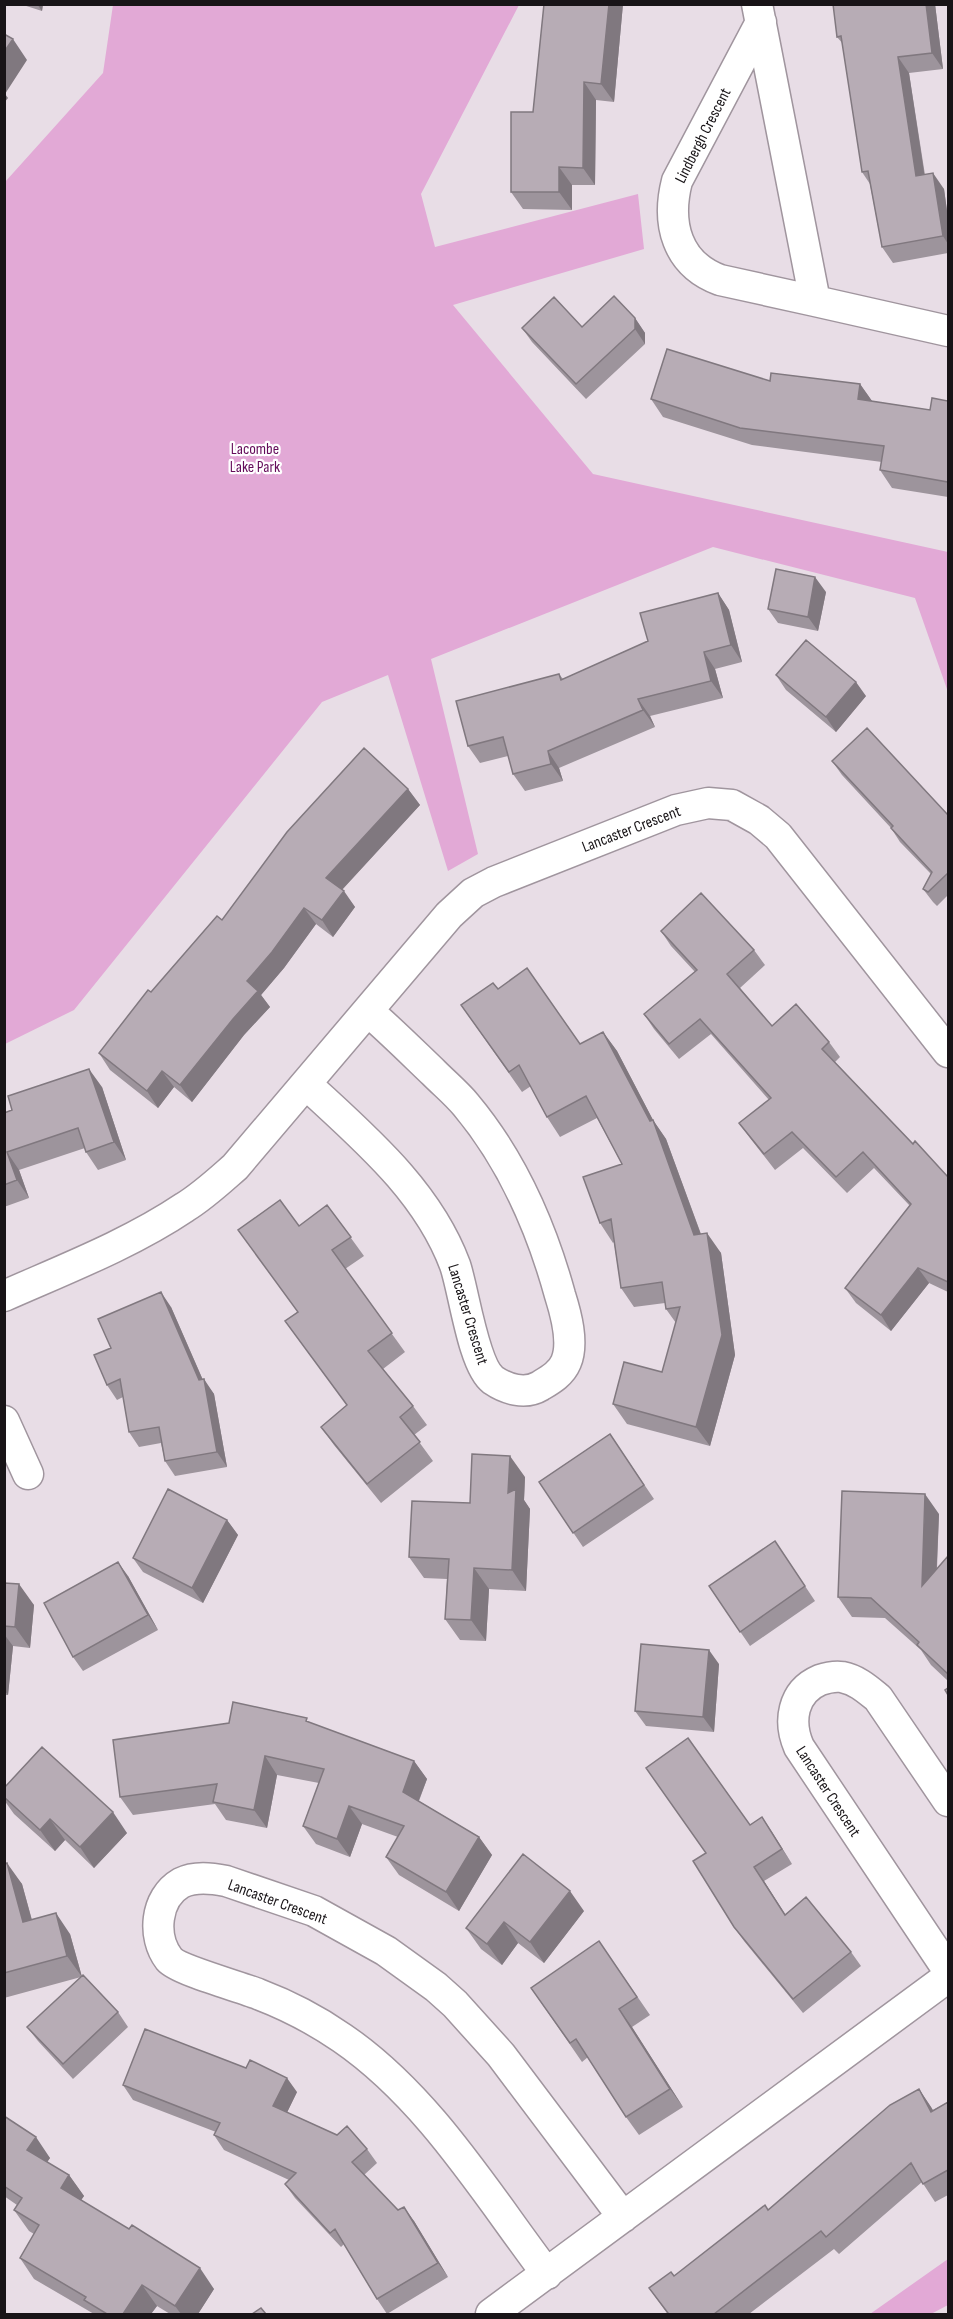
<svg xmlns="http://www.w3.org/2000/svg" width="953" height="2319" viewBox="0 0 953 2319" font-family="'Sofia Sans Condensed',sans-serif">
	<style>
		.green { fill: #e2a9d6 }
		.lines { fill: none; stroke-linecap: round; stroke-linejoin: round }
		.minor-casing { stroke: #a0959e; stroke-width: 33 }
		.minor { stroke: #fff; stroke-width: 30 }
		.wall { fill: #9d949c }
		.shaded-wall { fill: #80787f }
		.building { fill: #b7acb5; stroke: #80787f; stroke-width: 1.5 }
		.labels { text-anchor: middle; stroke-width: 4.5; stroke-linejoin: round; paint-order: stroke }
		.street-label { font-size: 16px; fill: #181417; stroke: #fff }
		.park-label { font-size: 16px; fill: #640c5a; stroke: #fff }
	</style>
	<rect width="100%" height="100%" fill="#e8dde6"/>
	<path class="green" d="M113,5H519L421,194L435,247L638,194L644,249L453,305L593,474L948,552V692L915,598L713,547L431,659L478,854L448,871L388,675L322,702L74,1010L5,1044V182L103,73Z
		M948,2259V2305L931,2314H870Z"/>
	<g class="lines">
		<defs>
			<path id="minor" d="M757,4L815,301L720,280C677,264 666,224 677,181L761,22
				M815,301L948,331
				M306,1084C363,1137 427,1190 455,1265C464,1291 473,1365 493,1380C506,1389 525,1395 540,1386C550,1380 561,1374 566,1362C574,1343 566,1314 560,1295C541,1226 512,1160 466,1105C457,1094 445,1084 434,1073C412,1052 391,1031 368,1011
				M4,1296C65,1269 130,1244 185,1207C203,1196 219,1181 235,1167L449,915L473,893L494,882L676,810L708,803L732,805L759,820L778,836L948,1052
				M4,1421L28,1474
				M948,1801L878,1698C867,1689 857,1680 842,1677C835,1676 826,1678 820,1680C792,1692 788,1722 799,1747L948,1970
				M547,2274C485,2192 428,2097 342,2038C316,2020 287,2005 258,1994C241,1987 178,1970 169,1959C152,1937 155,1898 181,1883C195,1876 211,1878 226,1881L314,1911L386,1951L436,1987L455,2004L501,2055L623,2217
				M491,2314L948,1977"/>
		</defs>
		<use href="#minor" class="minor-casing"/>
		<use href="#minor" class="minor"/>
	</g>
	<path class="wall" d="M20,4H43L42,11Z
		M544,4H623L614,102L596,100L595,185H572V210L523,209L511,192L533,112Z
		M935,4L943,69L909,73L925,175L944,189L948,218V253L893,263L882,247L870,184L862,172L843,44L837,37Z
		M635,318L645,333V344L586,399L532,342L522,328L582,327Z
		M770,381L860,384L872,401L930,410L948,401V497L892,488L880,470L882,462L752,445L663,417L651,399Z
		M826,592L818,631L778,623L768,609Z
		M718,593L729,610L742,662L715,669L723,698L650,716L655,727L559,768L563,781L525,791L513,774L508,756L480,763L468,746L559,674L563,679L648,641Z
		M776,675L866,696L836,732L786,690Z
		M832,761L948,815V895L937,906L933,902L923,889L931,874L900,842L891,828L842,775Z
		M408,789L420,805L342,890L355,907L333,937L316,924L284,968L261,995L270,1007L244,1035L192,1102L174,1087L158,1108L110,1070L99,1053L151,992L222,920Z
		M661,931L754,950L765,965L740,988L772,1026L829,1042L840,1057L835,1062L913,1144L948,1177V1292L929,1283L891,1331L856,1303L845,1288L910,1206L874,1168L847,1193L803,1148L775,1170L750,1138L739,1123L769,1100L711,1034L679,1059L654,1029L644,1014L695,972L671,946Z
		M498,989L580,1044L603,1032L617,1051L653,1120L666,1139L701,1234L721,1253L735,1355L710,1446L627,1424L613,1404L662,1372L676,1323L666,1309L665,1303L634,1307L621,1288L614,1242L613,1243L600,1223L622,1164L597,1118L560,1137L547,1117L531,1086L522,1092L461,1005Z
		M102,1087L126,1160L98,1170L86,1152L85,1148L19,1170L29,1198L4,1207V1113Z
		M327,1205L364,1256L345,1269L405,1352L383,1369L413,1406L427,1425L414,1435L433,1461L381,1503L334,1445L321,1427L347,1405L285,1321L297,1312Z
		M171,1307L203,1380L214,1394L227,1467L175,1476L165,1461L161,1443L139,1447L129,1432L123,1397L117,1400L107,1385L111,1348Z
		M610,1434L654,1499L583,1547L539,1482Z
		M525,1477L524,1500L530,1509L526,1591L489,1589L486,1641L460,1640L445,1619L447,1579L424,1578L409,1557L470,1503Z
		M939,1514L937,1569L948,1556V1681L931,1665L921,1650L885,1618L852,1617L838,1597Z
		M227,1520L238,1535L203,1603L143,1572L133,1558Z
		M775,1541L815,1601L750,1646L709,1586Z
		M128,1576L158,1630L83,1671L73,1657Z
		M4,1583L34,1605L30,1648L13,1646L8,1695H4Z
		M719,1664L714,1732L646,1726L635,1711Z
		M311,1723L414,1761L427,1779L419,1801L479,1837L492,1855L459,1911L399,1875L386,1857L398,1837L362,1824L350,1857L316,1844L303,1826L319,1783L277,1775L267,1828L226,1820L215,1804L133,1815L120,1797Z
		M4,1788L127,1833L94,1868L65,1840L55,1851L14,1814L4,1800Z
		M762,1817L792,1864L764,1881L785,1915L851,1952L861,1966L803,2013L744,1941L734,1927L750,1825Z
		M4,1864L22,1884L32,1920L70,1934L82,1977L118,2012L128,2027L73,2079L38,2041L27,2027L81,1977L4,1998Z
		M584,1911L544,1963L518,1943L502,1965L481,1949L466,1928Z
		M599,1941L650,2015L632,2027L683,2107L639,2135L626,2117L588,2057L582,2062L531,1988Z
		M123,2085L297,2092L287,2112L367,2149L377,2163L364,2175L398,2210L414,2221L448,2277L387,2314L377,2299L344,2244L341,2247L295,2198L285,2184L289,2180L224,2150L214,2135L216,2132L133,2100Z
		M919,2089L933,2110L948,2102V2195L935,2202L922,2182L839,2254L834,2249L749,2314H666L667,2313L649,2288L674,2276L768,2210Z
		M4,2116L50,2158L47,2162L69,2175L84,2196L81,2200L214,2289L198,2314H170L157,2306L151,2314H94L34,2279L20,2258L34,2234L29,2231L14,2210L17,2205L4,2196Z"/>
	<path class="shaded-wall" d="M37,4H43L42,11Z
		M609,4H623L614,102L601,84Z
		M926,4H935L943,69L932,53Z
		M13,39L27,60L5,94L8,98L4,103V52Z
		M898,57L909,73L927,192L916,176Z
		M584,82L596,100L595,185L583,168Z
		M559,167L572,185V210L559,192Z
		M933,173L944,189L948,218V244L943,236Z
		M635,318L645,333V344L635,329Z
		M860,384L872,401L858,399Z
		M815,577L826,592L818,631L808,617Z
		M718,593L729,610L742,662L731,645Z
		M704,652L715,669L723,698L711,681Z
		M856,682L866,696L836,732L826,717Z
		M638,699L650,716L655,727L643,710Z
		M548,751L559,768L563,781L551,764Z
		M408,789L420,805L338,894L326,878Z
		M344,891L355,907L333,937L322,920Z
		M304,908L316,924L284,968L261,995L270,1007L244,1035L192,1102L180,1085L233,1019L247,981Z
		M603,1032L617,1051L653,1120L666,1139L708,1254L694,1235L650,1121Z
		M89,1069L102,1087L126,1160L114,1142Z
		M162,1071L174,1087L158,1108L147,1091Z
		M7,1152L19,1170L29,1198L17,1180Z
		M707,1233L721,1253L735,1355L710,1446L696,1427Z
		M918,1268L929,1283L891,1331L881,1315Z
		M161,1292L171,1307L205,1385L204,1379L214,1394L227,1467L217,1452L199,1380Z
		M510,1456L525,1477L524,1500L530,1509L526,1591L512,1570L508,1493Z
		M925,1494L939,1514L935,1605L922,1586Z
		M227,1520L238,1535L203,1603L192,1588Z
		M118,1562L128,1576L158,1630L148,1615Z
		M474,1568L489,1589L486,1641L471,1620Z
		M19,1584L34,1605L30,1648L15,1627Z
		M4,1634L13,1646L8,1695L4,1690Z
		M709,1650L719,1664L714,1732L703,1717Z
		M265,1756L277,1775L267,1828L254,1810Z
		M414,1761L427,1779L415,1810L403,1792Z
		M349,1806L362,1824L350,1857L337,1839Z
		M113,1812L127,1833L94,1868L80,1847Z
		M762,1817L772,1832L792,1864L782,1849Z
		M50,1819L65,1840L55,1851L40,1830Z
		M479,1837L492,1855L459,1911L446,1892Z
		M7,1863L22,1884L38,1943L23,1922Z
		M754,1867L764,1881L795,1930L785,1915Z
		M570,1891L584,1911L544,1963L530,1942Z
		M56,1913L70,1934L82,1977L67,1956Z
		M504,1922L518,1943L502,1965L487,1944Z
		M619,2009L632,2027L683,2107L670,2089Z
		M287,2078L297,2092L283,2121L273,2106Z
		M919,2089L931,2107L943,2129L931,2112Z
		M36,2137L50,2158L41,2171L27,2150Z
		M69,2175L84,2196L75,2209L61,2188Z
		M404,2207L414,2221L448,2277L438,2263Z
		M200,2268L214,2289L198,2314H181L175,2306Z
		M142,2285L157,2306L151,2314H123Z"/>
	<path class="building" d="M544,4H609L601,84L584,82L583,168L559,167V192H511V112H533Z
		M833,4H926L932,53L898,57L916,176L933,173L943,236L882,247L868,171L862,172L841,36L837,37Z
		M4,34L13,39L4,52Z
		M614,296L635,318V329L576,384L522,328L554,297L582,327Z
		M667,349L770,381L771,373L860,384L858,399L930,410L932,398L948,401V482L880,470L884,446L740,428L651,399Z
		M776,569L815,577L808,617L768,609Z
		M718,593L731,645L704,652L711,681L638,699L643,710L548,751L551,764L513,774L503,737L468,746L456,701L559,674L561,680L648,641L640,613Z
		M806,640L856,682L826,717L776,675Z
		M867,728L948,815V873L928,892L923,889L932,872L891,828L893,826L832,761Z
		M364,748L408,789L326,878L344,891L322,920L304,908L272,952L247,981L258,991L233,1019L180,1085L162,1071L147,1091L99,1053L148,990L151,992L217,916L222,920L287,832Z
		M701,893L754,950L727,974L772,1026L796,1004L829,1042L822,1049L913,1144L915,1141L948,1177V1282L918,1268L881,1315L845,1288L911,1204L863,1152L836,1177L792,1132L764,1154L739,1123L771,1098L700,1019L669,1044L644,1014L697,970L661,931Z
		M527,968L580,1044L603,1032L650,1121L653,1120L694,1235L707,1233L722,1335L696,1427L613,1404L624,1362L662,1372L680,1307L666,1309L662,1282L621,1288L611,1219L600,1223L583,1177L622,1164L586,1096L547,1117L519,1065L509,1072L461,1005L493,983L498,989Z
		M89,1069L114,1142L86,1152L78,1128L7,1152L17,1180L4,1185V1113L12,1110L8,1096Z
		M280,1200L299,1226L327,1205L351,1237L332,1250L392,1333L368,1351L413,1406L400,1417L420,1442L367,1484L321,1427L347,1405L285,1321L298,1312L238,1230Z
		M161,1292L199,1380L204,1379L217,1452L165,1461L159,1427L129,1432L120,1379L107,1385L94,1355L111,1348L98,1319Z
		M610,1434L644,1485L573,1533L539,1482Z
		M472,1454L510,1456L508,1493L516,1489L512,1570L474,1568L471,1620L445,1619L449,1559L409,1557L412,1501L470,1503Z
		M168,1489L227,1520L192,1588L133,1558Z
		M842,1491L925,1494L922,1586L948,1556V1674L917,1645L919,1642L871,1598L838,1597Z
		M775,1541L805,1586L740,1632L709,1586Z
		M118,1562L148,1615L73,1657L44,1603Z
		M4,1583L19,1584L15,1627L4,1626Z
		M641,1644L709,1650L703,1717L635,1711Z
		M948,1688V1695L945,1690Z
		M233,1702L307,1718L306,1721L414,1761L403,1792L479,1837L446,1892L386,1857L404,1826L349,1806L337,1839L303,1826L324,1769L265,1756L254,1810L213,1802L217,1784L120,1797L113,1740L229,1723Z
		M688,1738L750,1825L762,1817L782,1849L754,1867L785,1915L806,1897L851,1952L793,1999L734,1927L693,1861L706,1853L646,1768Z
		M42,1747L113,1812L80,1847L50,1819L40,1830L4,1797V1788Z
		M523,1854L570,1891L530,1942L504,1922L487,1944L466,1928Z
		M7,1863L23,1922L56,1913L67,1956L4,1973V1864Z
		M599,1941L637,1997L619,2009L670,2089L626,2117L576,2039L570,2043L531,1988Z
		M83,1975L118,2012L63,2064L27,2027Z
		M145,2029L246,2068L250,2060L287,2078L273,2106L337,2135L347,2126L367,2149L352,2162L398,2210L404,2207L438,2263L377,2299L335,2229L330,2233L285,2184L296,2173L214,2135L220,2123L123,2085Z
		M919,2089L931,2112L948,2102V2170L923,2184L911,2163L826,2237L821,2231L714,2314H666L668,2313L649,2288L671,2272L674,2276L765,2205L768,2210L890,2105Z
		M4,2116L36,2137L27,2150L69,2175L61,2188L129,2229L132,2225L200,2268L175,2306L142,2285L123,2314H107L84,2300L86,2297L20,2258L39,2225L14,2210L22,2198L4,2186Z
		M261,2308L266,2314H252Z"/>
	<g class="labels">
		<g class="street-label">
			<text transform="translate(702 135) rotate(-63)" y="6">Lindbergh Crescent</text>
			<text transform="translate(631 828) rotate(-21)" y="6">Lancaster Crescent</text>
			<text transform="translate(469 1314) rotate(73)" y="6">Lancaster Crescent</text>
			<text transform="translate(829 1791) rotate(57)" y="6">Lancaster Crescent</text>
			<text transform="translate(278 1901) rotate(20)" y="6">Lancaster Crescent</text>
		</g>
		<g class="park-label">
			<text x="255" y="454">Lacombe<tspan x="255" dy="18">Lake Park</tspan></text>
		</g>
	</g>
	<rect width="953" height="2319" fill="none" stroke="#181417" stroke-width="12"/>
</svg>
